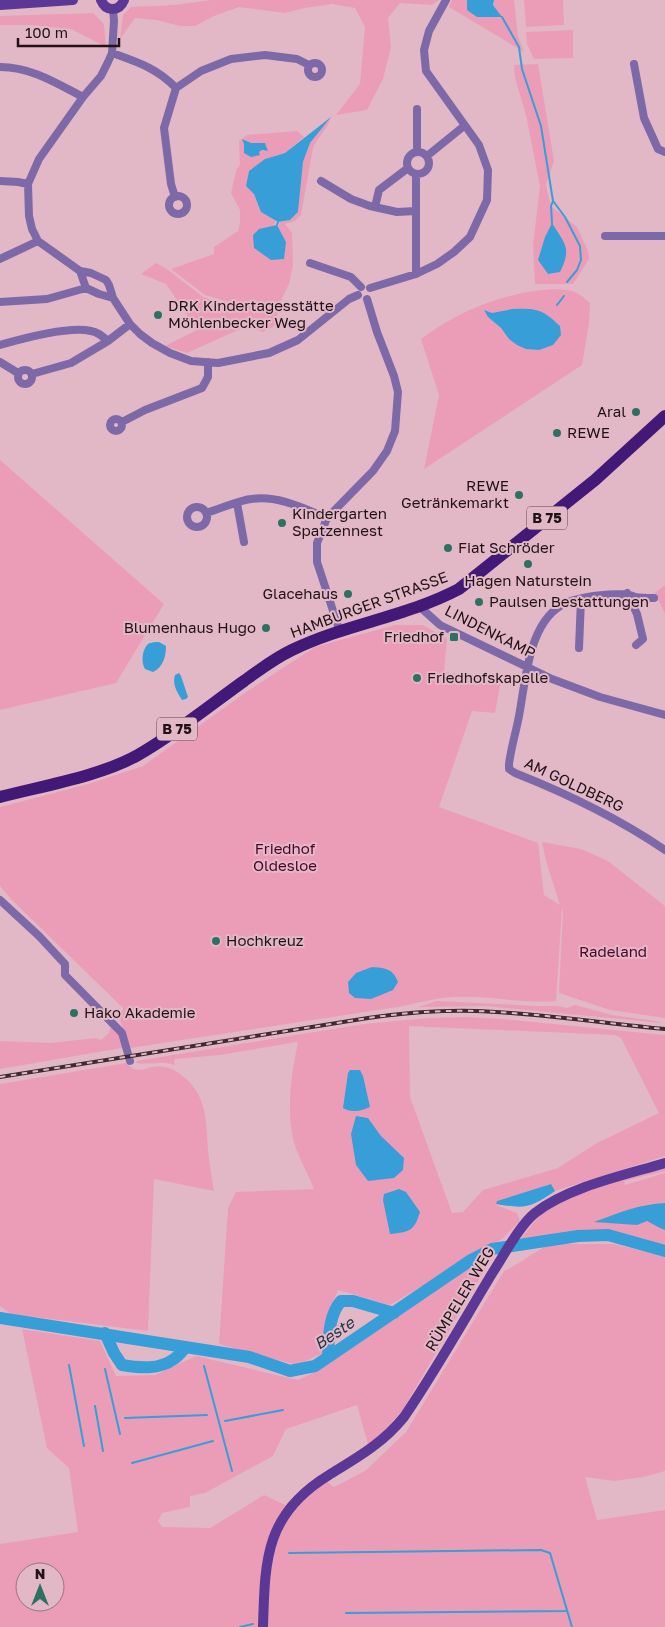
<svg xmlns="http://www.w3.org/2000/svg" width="665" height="1627" viewBox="0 0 665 1627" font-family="'Golos Text',sans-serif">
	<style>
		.green { fill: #eb9db7; fill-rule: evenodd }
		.water { fill: #379ed8 }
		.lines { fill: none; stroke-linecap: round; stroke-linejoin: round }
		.stream { stroke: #379ed8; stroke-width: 2 }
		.river { stroke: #379ed8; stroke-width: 12 }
		.street { stroke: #7d69a8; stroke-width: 8 }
		.secondary { stroke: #5c3896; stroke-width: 10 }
		.primary { stroke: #421977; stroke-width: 12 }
		.rail-casing { stroke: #3e2b31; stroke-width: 4 }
		.rail { stroke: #e3b8c6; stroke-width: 2; stroke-dasharray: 5.5; stroke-linecap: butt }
		.poi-dot { fill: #2d7163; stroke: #e3b8c6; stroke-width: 2 }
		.labels { text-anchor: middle; stroke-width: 4; stroke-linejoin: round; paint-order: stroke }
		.shield { fill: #e3b8c6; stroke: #5b444c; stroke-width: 1 }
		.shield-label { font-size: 14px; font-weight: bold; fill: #211217 }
		.poi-label { font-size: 15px; fill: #211217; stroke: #e3b8c6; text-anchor: start }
		.street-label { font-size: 15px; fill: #211217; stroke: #e3b8c6 }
		.park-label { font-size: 15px; fill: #500229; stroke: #e3b8c6 }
		.water-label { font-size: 16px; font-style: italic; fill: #223846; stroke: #e3b8c6 }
	</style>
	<rect width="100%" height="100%" fill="#e3b8c6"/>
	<path class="green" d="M211,0H439L432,5L400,3L388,18L391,47L383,79L367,110L336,115L360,84L365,27L355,8L332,4L305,8L285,13L239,7L214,16L195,26H180L156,20L135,18L120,39L123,15L131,7L175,5Z
		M452,0H467V10L501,17L493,5L494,0H514L518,36L524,52L449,7Z
		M524,0H563L564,25L526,27Z
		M93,13L104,24L106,47L71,29L32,25H0V16Z
		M573,30V58L534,59L527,44L526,32Z
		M538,64L554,161L546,185L551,206L577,227L588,251L589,259L573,284H535L533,245L540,186L526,115L515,78L514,65Z
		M331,117C327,131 318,136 313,148L301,215L295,221L285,224L292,233L293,265L289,284L282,298L274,326L263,332L247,326L187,353L165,346L197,330L166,284L141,274L156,263L167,269L203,297L240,309L242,306L205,295L171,269L214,254V247L238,231L240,223V210L231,193L236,171L240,164L239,141L247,135L297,131L304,137L285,153L265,159L254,194L261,212L276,221L274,226L286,242L278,228L280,222L290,220L298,212L303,162L310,143ZM265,143L267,151C260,150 252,152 244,153V144Z
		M556,289C573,290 577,291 590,303L589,323L582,365L424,469L439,395L421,339C460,310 507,291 556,289ZM512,309L509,339L501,328L488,317L492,313Z
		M0,460L164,604L116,683L0,710Z
		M665,585V614L655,593Z
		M395,625H423L447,639L444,672L501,680L495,713L472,711L439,807L538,843L544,895L560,905L546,861L542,842L581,849L608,861L665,906V1018L610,1010L559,993L563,911L562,908L556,1001C521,1004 488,995 454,997C437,998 420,1002 404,1006L130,1048L120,1021L123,1008L12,900L0,886V807L88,784L143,766L249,690L315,647Z
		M437,1001L538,1006H557L567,1008L575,1005L612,1015L656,1021L662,1023L485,1006L418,1007Z
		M468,1017L502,1019L665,1035V1156L555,1191L551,1184L497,1201L496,1205L517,1213L520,1221L502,1239L390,1305L338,1290L328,1315L323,1353L297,1365L219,1344L228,1208L236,1192L314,1189C308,1174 299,1158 294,1143C286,1112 291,1073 298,1043L297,1042L220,1055L175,1059L174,1061L175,1065C159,1060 151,1065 137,1063L136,1061L364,1024L429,1018ZM409,1026L615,1035L621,1038L659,1113L597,1143L558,1168L483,1190L463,1212L452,1213L410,1097ZM356,1116L368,1118L381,1136Z
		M111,1023L120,1034L122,1048L0,1069V1041L51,1043L95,1038L101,1040L109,1033Z
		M126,1063C140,1078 148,1063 165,1067C173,1068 179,1073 185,1078C207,1096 206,1123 208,1149C209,1163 212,1177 214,1191L154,1179L148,1331L11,1314L0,1306V1084Z
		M665,1166V1171L624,1181L625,1185L665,1173V1247L645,1239L608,1230L521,1238L542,1213L561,1199Z
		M550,1244H614L665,1257V1471L644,1477L614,1481L585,1477L597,1520L665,1510V1627H0V1544L78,1532L69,1468L47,1448L22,1329L100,1341L116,1376L155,1375L196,1356L298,1380L311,1374L487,1256L491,1259L402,1411L380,1435L369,1448L357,1405L286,1429L273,1456L205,1493L190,1496V1507L162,1513L158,1521L162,1527L210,1528L264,1495L285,1505L319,1475L334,1487L365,1471L406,1432L504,1271C521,1263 534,1252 550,1244ZM25,1572H55V1602H25Z"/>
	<path class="water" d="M467,0H494L493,5L502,17H477L467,10Z
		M331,117L310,143L303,162L298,212L290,220L278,222L261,212L254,194L246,186L249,171L265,159L285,153Z
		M242,139L251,143H265L268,151L262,150L259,152L260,155L251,157L244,153V144Z
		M552,223C565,244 572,248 560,272L548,274L538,260L545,237Z
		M277,225L286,242L284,259L271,260L254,248L253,235L259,229Z
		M512,309C537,308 542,309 560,326L561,335L553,345L539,350L526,349L517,345L509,339L501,328L488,317L484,310L492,313Z
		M159,642L166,646C166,657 163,667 153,672L145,669C141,662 142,651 147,645C150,642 155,642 159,642Z
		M179,673L181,676L188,697L186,699L182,700C177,692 172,684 175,675Z
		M372,967C384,968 393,968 398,982L393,990L371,999L355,998L349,993L348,982L356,973Z
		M350,1070H360L363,1076L370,1107C363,1111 350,1113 343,1108L348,1073Z
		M356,1116L368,1118L381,1136L404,1158L403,1170L394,1178L368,1181L356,1165L351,1134Z
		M551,1184L555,1191C530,1208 526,1209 496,1204L497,1201Z
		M399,1189L406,1192L420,1212C414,1231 410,1232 390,1234L383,1200L384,1194Z
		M665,1203V1230L660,1228L647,1221L637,1225L594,1222C618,1213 640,1204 665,1203Z"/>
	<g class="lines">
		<path class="stream" d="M502,17L519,47L522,69L541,126L553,201L565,217L580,246L581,260L577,270L567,282
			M552,223L551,206L553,201
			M277,225L278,222
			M557,305L564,296
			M69,1365L84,1446
			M204,1366L232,1471
			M105,1369L120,1434
			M95,1406L103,1451
			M125,1418L207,1415
			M225,1421L283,1410
			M132,1463L213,1441
			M289,1553L541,1550L550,1553L572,1627
			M346,1613L566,1611
			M240,1627L253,1624"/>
		<path class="river" d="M0,1318L249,1357L290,1371L315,1366L471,1260L492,1249L578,1236L608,1235L665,1251
			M105,1333L114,1353L122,1365C139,1368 159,1370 174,1359C179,1356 182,1351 186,1347
			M328,1357C329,1339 328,1316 341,1301H353L394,1313"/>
		<path class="street" d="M113,9L114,21L112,53L108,62L101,76L83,97L39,159L28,184L29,216L32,229L38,241L80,271L91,273L106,280L109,285L113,298L130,324L140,334L152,343L170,353L191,361L218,363L269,353L298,340L349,299L358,295
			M112,53C137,62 157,68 176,88
			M308 70a7 7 0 1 1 14 0a7 7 0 1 1-14 0Z
			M634,64L644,118L658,149L665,152
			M0,67C31,67 56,83 83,97
			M407 163a11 11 0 1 1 22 0a11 11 0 1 1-22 0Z
			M417,152V109
			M427,156L464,126
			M416,174V274
			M0,181L18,182L28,184
			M321,181L351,199L370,206L397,212L416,211
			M169 205a9 9 0 1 1 18 0a9 9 0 1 1-18 0Z
			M175,197L171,184L164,128L176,88L201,71L231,59L265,55L297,59L309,65
			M375,207L379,190L408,168
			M605,236H665
			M0,259L38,241
			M310,263L351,277L361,287
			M80,271L86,288L99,294L113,298
			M370,288L416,274L437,264L454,252L470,237L487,200L488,170L479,145L426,71L424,50L429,31L446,0
			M0,302L47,299L86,288
			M0,345C21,339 70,326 91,331C98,332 102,336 108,341
			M0,362L18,373
			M18 377a7 7 0 1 1 14 0a7 7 0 1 1-14 0Z
			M32,374L71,363L108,341L130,324
			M110 425a6 6 0 1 1 12 0a6 6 0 1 1-12 0Z
			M122,422L145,410L202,388L208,377V362
			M237,503L244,542
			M187 517a10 10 0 1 1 20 0a10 10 0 1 1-20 0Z
			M206,513C219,509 240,500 251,499C278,495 303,508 327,518
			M627,593L637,614L643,639L636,645
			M654,598C648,598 641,598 635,597C631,596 629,594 625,594C607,594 585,596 568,602C528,618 526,680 519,716C516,732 511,748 509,764V769L515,773C568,794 618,818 665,850
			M420,607L440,625L552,679L600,697L665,715
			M340,632L317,562V543L327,518L373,471L387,451L395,431L398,392L394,376L377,332L367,299
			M579,648L581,599
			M0,900L39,936L65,964V975L122,1033L130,1061"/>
		<path class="secondary" d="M101,0C106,12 119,12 124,0
			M0,5L73,0
			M263,1627C265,1559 265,1514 329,1475C358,1457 382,1444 404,1417C436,1370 464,1320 493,1272C504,1255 520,1225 535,1213C568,1187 625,1175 665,1163"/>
		<path class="primary" d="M0,797C42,786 101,776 138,755C175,734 209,706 244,681C259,670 275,658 292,650C345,624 406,617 459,589L595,480L665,416"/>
		<defs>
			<path id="rail" d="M0,1077L368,1018C403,1013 439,1010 475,1011C538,1013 602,1023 665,1029"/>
		</defs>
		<use href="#rail" class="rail-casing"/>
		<use href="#rail" class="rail"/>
	</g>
	<g class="poi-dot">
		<circle cx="158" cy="315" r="5"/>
		<circle cx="636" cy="412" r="5"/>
		<circle cx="557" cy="433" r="5"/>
		<circle cx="519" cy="495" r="5"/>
		<circle cx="282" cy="523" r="5"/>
		<circle cx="448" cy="548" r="5"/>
		<circle cx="528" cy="564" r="5"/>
		<circle cx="348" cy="594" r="5"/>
		<circle cx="479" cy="602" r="5"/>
		<circle cx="266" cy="628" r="5"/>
		<rect x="449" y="632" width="10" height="10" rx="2.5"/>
		<circle cx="417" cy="678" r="5"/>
		<circle cx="216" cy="941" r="5"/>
		<circle cx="74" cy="1013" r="5"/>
	</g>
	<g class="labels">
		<g class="shield">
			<rect x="527" y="506.5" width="40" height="23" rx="4"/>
			<rect x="157" y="717.5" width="40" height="23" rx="4"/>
		</g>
		<g class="shield-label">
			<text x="547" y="523">B 75</text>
			<text x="177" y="734">B 75</text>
		</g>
		<g class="poi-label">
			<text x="168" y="311">DRK Kindertagesstätte<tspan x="168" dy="17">Möhlenbecker Weg</tspan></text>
			<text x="626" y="417" text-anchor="end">Aral</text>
			<text x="567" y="438">REWE</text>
			<text x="509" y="491" text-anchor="end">REWE<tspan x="509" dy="17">Getränkemarkt</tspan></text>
			<text x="292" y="519">Kindergarten<tspan x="292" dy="17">Spatzennest</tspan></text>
			<text x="458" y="553">Fiat Schröder</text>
			<text x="528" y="586" text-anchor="middle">Hagen Naturstein</text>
			<text x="338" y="599" text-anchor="end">Glacehaus</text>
			<text x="489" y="607">Paulsen Bestattungen</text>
			<text x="256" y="633" text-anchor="end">Blumenhaus Hugo</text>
			<text x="444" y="642" text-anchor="end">Friedhof</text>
			<text x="427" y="683">Friedhofskapelle</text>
			<text x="226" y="946">Hochkreuz</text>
			<text x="84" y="1018">Hako Akademie</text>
		</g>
		<g class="street-label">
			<text transform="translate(369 605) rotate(-20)" y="5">HAMBURGER STRASSE</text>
			<text transform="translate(490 632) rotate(27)" y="5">LINDENKAMP</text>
			<text transform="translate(574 785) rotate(25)" y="5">AM GOLDBERG</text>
			<text transform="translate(460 1299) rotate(-59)" y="5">RÜMPELER WEG</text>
		</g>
		<g class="park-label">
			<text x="285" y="854">Friedhof<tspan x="285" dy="17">Oldesloe</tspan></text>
			<text x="613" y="957">Radeland</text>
		</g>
		<g class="water-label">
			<text transform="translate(334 1333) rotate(-34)" y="6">Beste</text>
		</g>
	</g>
	<g transform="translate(40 1587)"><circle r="24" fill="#e3b8c6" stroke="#957680"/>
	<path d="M0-4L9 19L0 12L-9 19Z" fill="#2d7163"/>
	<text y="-8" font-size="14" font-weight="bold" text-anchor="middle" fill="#211217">N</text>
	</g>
	<path d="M18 38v8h101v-8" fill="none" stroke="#211217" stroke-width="2.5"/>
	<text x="25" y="38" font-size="15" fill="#211217" stroke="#e3b8c6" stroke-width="4" paint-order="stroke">100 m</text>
</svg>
